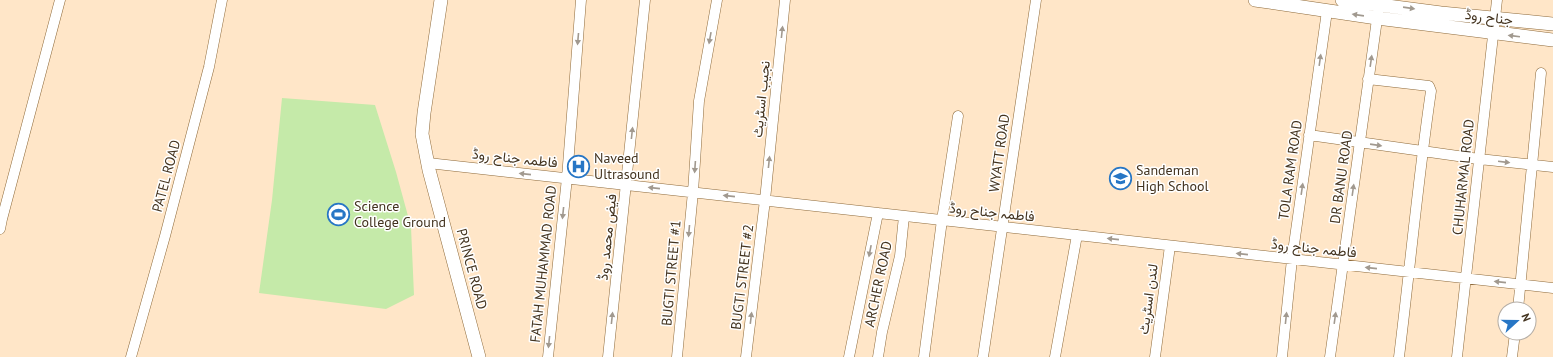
<svg xmlns="http://www.w3.org/2000/svg" width="1553" height="357" viewBox="0 0 1553 357" font-family="'PT Sans',Vazirmatn,sans-serif">
	<style>
		.green { fill: #c5eaa9 }
		.lines { fill: none; stroke-linecap: round; stroke-linejoin: round }
		.minor-casing { stroke: #8e6a3a; stroke-width: 11 }
		.major-casing { stroke: #8e6a3a; stroke-width: 14 }
		.minor { stroke: #fff; stroke-width: 10 }
		.major { stroke: #fff; stroke-width: 13 }
		.oneway { fill: #a1998f }
		.labels { text-anchor: middle; stroke-width: 3; stroke-linejoin: round; paint-order: stroke }
		.street-label { font-size: 14px; fill: #43331f; stroke: #fff }
		.poi-label { font-size: 14px; fill: #43331f; stroke: #fff; text-anchor: start }
	</style>
	<rect width="100%" height="100%" fill="#ffe6c8"/>
	<path class="green" d="M282,98L375,105L396,172L411,227L414,295L386,309L259,293L272,200Z"/>
	<g class="lines">
		<defs>
			<path id="minor" d="M1368,79L1429,86L1431,91C1418,179 1410,268 1399,357
				M1309,135L1479,159L1553,167
				M428,163L1553,288
				M0,218L2,219L60,0
				M0,229L2,219
				M1518,309L1541,73
				M131,357L165,236L209,67L222,0
				M548,357L567,178L581,0
				M608,357L645,0
				M677,357L693,192L699,101L717,0
				M746,357L765,200L785,0
				M849,357L878,213
				M878,357L882,332L900,256L904,216
				M924,357L942,220L958,116
				M983,357L1036,0
				M1055,357L1077,235
				M1155,357L1170,246
				M1282,357L1292,259L1327,11
				M1330,357L1378,12
				M1457,357L1497,0
				M1512,357L1515,333"/>
			<path id="major" d="M441,0L424,113L422,134L429,170L479,357
				M1255,0L1377,18L1553,40
				M1342,0L1441,13L1553,24"/>
		</defs>
		<use href="#minor" class="minor-casing"/>
		<use href="#major" class="major-casing"/>
		<use href="#minor" class="minor"/>
		<use href="#major" class="major"/>
	</g>
	<defs><path id="oneway-solid" d="M-6-.8H1V-3.2L6.5 0L1 3.2V.8H-6Z"/></defs>
	<g class="oneway">
		<use href="#oneway-solid" transform="translate(1409 8) rotate(8)"/>
		<use href="#oneway-solid" transform="translate(1358 15) rotate(-172)"/>
		<use href="#oneway-solid" transform="translate(782 32) rotate(-84)"/>
		<use href="#oneway-solid" transform="translate(1514 36) rotate(-173)"/>
		<use href="#oneway-solid" transform="translate(710 38) rotate(100)"/>
		<use href="#oneway-solid" transform="translate(578 39) rotate(95)"/>
		<use href="#oneway-solid" transform="translate(1320 60) rotate(-82)"/>
		<use href="#oneway-solid" transform="translate(1371 61) rotate(-82)"/>
		<use href="#oneway-solid" transform="translate(632 133) rotate(-84)"/>
		<use href="#oneway-solid" transform="translate(1376 145) rotate(8)"/>
		<use href="#oneway-solid" transform="translate(769 162) rotate(-84)"/>
		<use href="#oneway-solid" transform="translate(1504 162) rotate(7)"/>
		<use href="#oneway-solid" transform="translate(695 167) rotate(94)"/>
		<use href="#oneway-solid" transform="translate(525 174) rotate(-174)"/>
		<use href="#oneway-solid" transform="translate(654 188) rotate(-174)"/>
		<use href="#oneway-solid" transform="translate(1302 189) rotate(-82)"/>
		<use href="#oneway-solid" transform="translate(1353 190) rotate(-82)"/>
		<use href="#oneway-solid" transform="translate(729 196) rotate(-174)"/>
		<use href="#oneway-solid" transform="translate(563 213) rotate(96)"/>
		<use href="#oneway-solid" transform="translate(689 231) rotate(95)"/>
		<use href="#oneway-solid" transform="translate(1113 239) rotate(-174)"/>
		<use href="#oneway-solid" transform="translate(870 251) rotate(101)"/>
		<use href="#oneway-solid" transform="translate(1242 254) rotate(-174)"/>
		<use href="#oneway-solid" transform="translate(1371 268) rotate(-174)"/>
		<use href="#oneway-solid" transform="translate(1500 282) rotate(-174)"/>
		<use href="#oneway-solid" transform="translate(612 318) rotate(-84)"/>
		<use href="#oneway-solid" transform="translate(751 318) rotate(-83)"/>
		<use href="#oneway-solid" transform="translate(1286 318) rotate(-84)"/>
		<use href="#oneway-solid" transform="translate(1335 318) rotate(-82)"/>
		<use href="#oneway-solid" transform="translate(549 342) rotate(96)"/>
	</g>
	<defs>
		<symbol id="hospital-ring" viewBox="-11 -11 22 22"><circle r="9.5" fill="#fff" stroke="#2776c5" stroke-width="1.5"/><path d="M-5-5h3v3.5h4V-5h3V5h-3V1.5h-4V5h-3Z" fill="#2776c5"/></symbol>
		<symbol id="school-ring" viewBox="-11 -11 22 22"><circle r="9.5" fill="#fff" stroke="#2776c5" stroke-width="1.5"/><path d="M0-5L7-2L0 1L-7-2ZM-4 1L0 2.5L4 1V4Q0 6-4 4Z" fill="#2776c5"/></symbol>
		<symbol id="stadium-ring" viewBox="-11 -11 22 22"><circle r="9.5" fill="#fff" stroke="#2776c5" stroke-width="1.5"/><path d="M0-5a6.5 5 0 1 0 0 10a6.5 5 0 1 0 0-10ZM-3.5-1.8h7v3.6h-7Z" fill="#2776c5"/></symbol>
	</defs>
	<g fill-rule="evenodd">
		<use href="#hospital-ring" x="566" y="154" width="25" height="25"/>
		<use href="#school-ring" x="1108" y="166" width="25" height="25"/>
		<use href="#stadium-ring" x="326" y="202" width="25" height="25"/>
	</g>
	<g class="labels">
		<g class="street-label">
			<text transform="translate(1489 17) rotate(7)" y="5">جناح روڈ</text>
			<text transform="translate(761 99) rotate(-84)" y="5">نجیب اسٹریٹ</text>
			<text transform="translate(999 153) rotate(-82)" y="5">WYATT ROAD</text>
			<text transform="translate(515 158) rotate(6)" y="5">فاطمہ جناح روڈ</text>
			<text transform="translate(1290 170) rotate(-82)" y="5">TOLA RAM ROAD</text>
			<text transform="translate(166 176) rotate(-75)" y="5">PATEL ROAD</text>
			<text transform="translate(1341 177) rotate(-82)" y="5">DR BANU ROAD</text>
			<text transform="translate(1463 177) rotate(-84)" y="5">CHUHARMAL ROAD</text>
			<text transform="translate(992 212) rotate(6)" y="5">فاطمہ جناح روڈ</text>
			<text transform="translate(607 237) rotate(-84)" y="5">فیض محمد روڈ</text>
			<text transform="translate(1314 248) rotate(6)" y="5">فاطمہ جناح روڈ</text>
			<text transform="translate(543 264) rotate(-84)" y="5">FATAH MUHAMMAD ROAD</text>
			<text transform="translate(472 269) rotate(75)" y="5">PRINCE ROAD</text>
			<text transform="translate(671 273) rotate(-85)" y="5">BUGTI STREET #1</text>
			<text transform="translate(742 277) rotate(-83)" y="5">BUGTI STREET #2</text>
			<text transform="translate(878 284) rotate(-78)" y="5">ARCHER ROAD</text>
			<text transform="translate(1148 299) rotate(-82)" y="5">لندن اسٹریٹ</text>
		</g>
		<g class="poi-label">
			<text x="594" y="163">Naveed<tspan x="594" dy="16">Ultrasound</tspan></text>
			<text x="1136" y="175">Sandeman<tspan x="1136" dy="16">High School</tspan></text>
			<text x="354" y="211">Science<tspan x="354" dy="16">College Ground</tspan></text>
		</g>
	</g>
	<g transform="translate(1517 321) rotate(69)"><circle r="19" fill="#ffffff" stroke="#b4ada5"/>
	<path d="M0-3L7 15L0 10L-7 15Z" fill="#2776c5"/>
	<text y="-6" font-size="11" font-weight="bold" text-anchor="middle" fill="#43331f">N</text>
	</g>
</svg>
